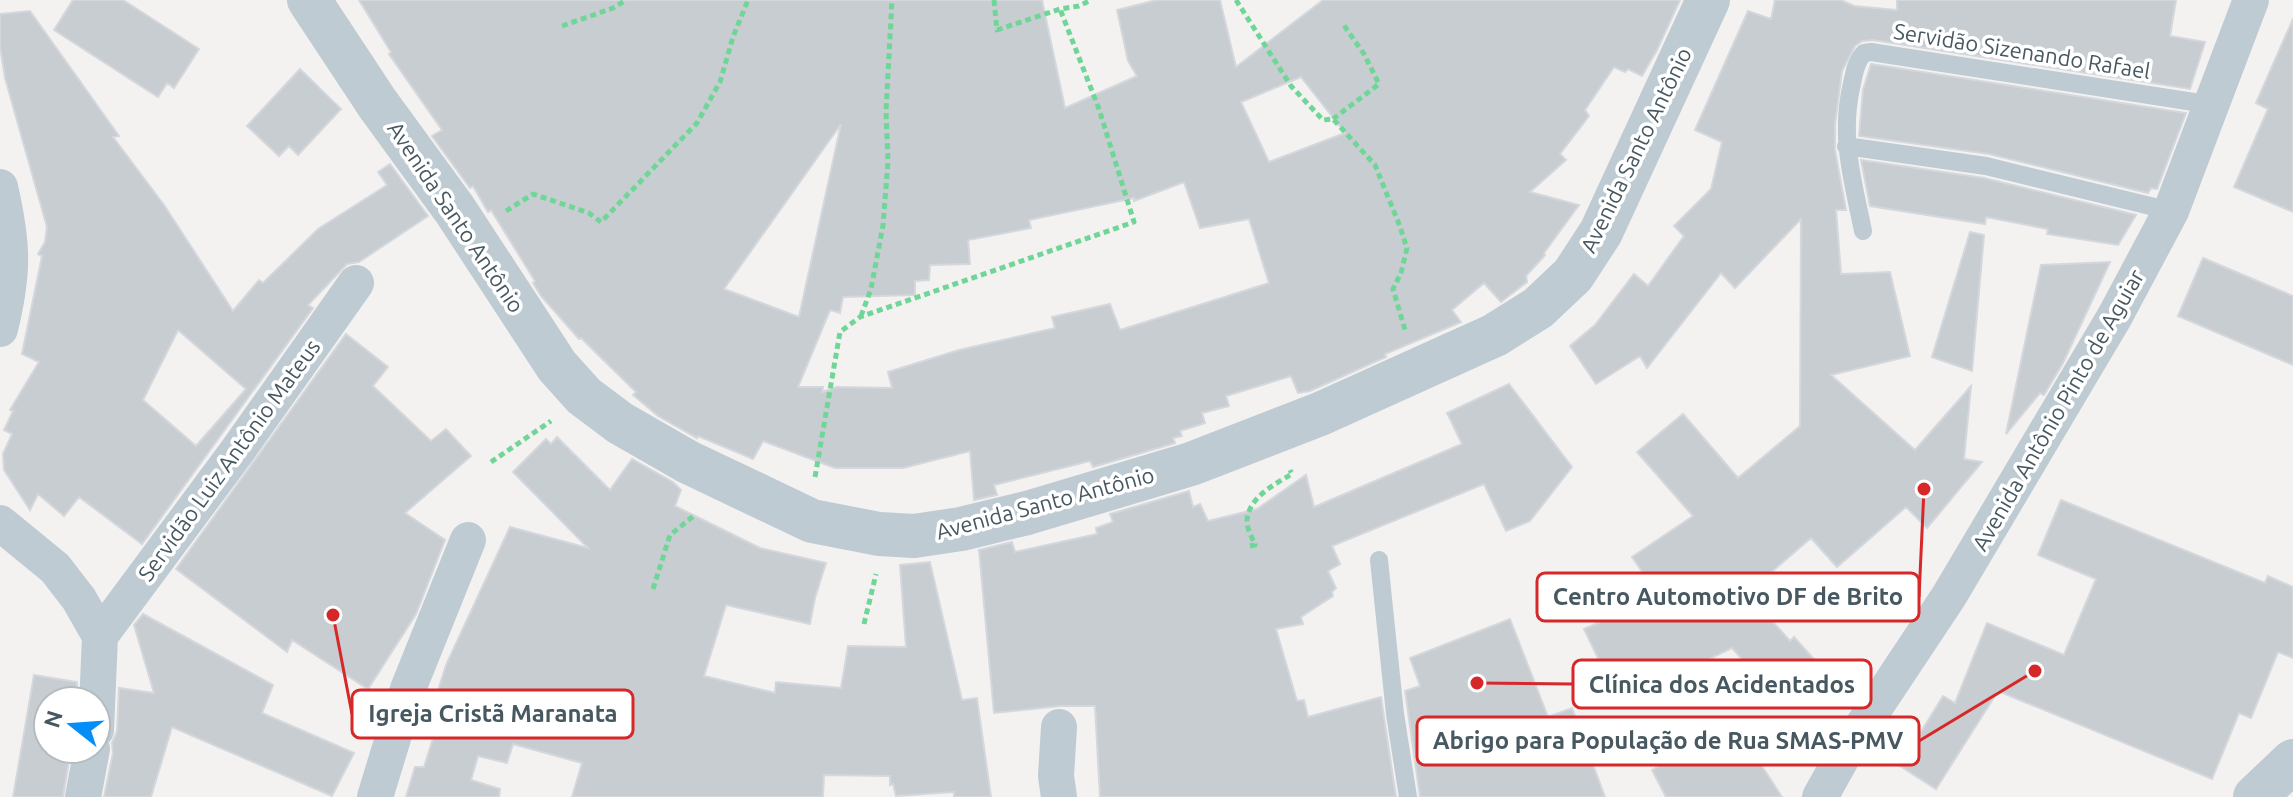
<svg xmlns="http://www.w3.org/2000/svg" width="2293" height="797" viewBox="0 0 2293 797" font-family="Ubuntu,sans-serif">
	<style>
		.building { fill: #c8cdd2; stroke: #d4d8dd; stroke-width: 2; fill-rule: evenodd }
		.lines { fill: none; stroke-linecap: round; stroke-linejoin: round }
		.path { stroke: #70d697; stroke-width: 5; stroke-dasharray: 6 4; stroke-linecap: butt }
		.service { stroke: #becbd2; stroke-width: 18 }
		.minor { stroke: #becbd2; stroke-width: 36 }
		.tertiary { stroke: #becbd2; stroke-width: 44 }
		.labels { text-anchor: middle; stroke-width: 7; stroke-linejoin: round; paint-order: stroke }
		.street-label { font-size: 22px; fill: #475861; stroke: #fff }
		.leader { fill: none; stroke: #d62828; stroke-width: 3 }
		.callout-dot { fill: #d62828; stroke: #fff; stroke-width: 3 }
		.callout { fill: #fff; stroke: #d62828; stroke-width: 3 }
		.callout-label { font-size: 24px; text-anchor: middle; font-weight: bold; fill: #475861 }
	</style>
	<rect width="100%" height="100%" fill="#f4f1f1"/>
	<path class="building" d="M73,0H123L199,49L174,88L167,83L158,97L54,30Z
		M359,0H1042L1065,108L1137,76L1128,61L1117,10L1157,0H1220L1236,67L1323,0H1680L1657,50L1642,76L1628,69L1625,72L1614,67L1585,110L1589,116L1560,154L1566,160L1530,192L1579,205L1544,253L1545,255L1526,276L1527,282L1501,302L1484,283L1452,310L1461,322L1385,354L1386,357L1310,391L1298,393L1291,376L1226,396L1229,406L1202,413L1205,423L1180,431L1182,436L1173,438L1175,443L1093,467L1090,461L994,485L997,495L974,500L970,451L903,468H835L763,441L753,459L698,436L697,438L658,416L633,395L636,392L581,338L579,339L541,296L533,283L535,281L491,210L488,212L473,186L470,188L432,136L442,130L389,54L391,52ZM1301,77L1345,133L1269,162L1241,102ZM841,124L799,317L724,289ZM1184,182L1200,228L1249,219L1269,283L1120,330L1110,304L1052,317L1055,328L959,350L888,372L892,388L837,387L822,392L823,387H798L830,310L840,313L843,297L915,295V281L929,280L930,265L970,264L968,240L1031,228L1029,220L1134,198V201Z
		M1775,0H1841L1854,6L1897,10V0H2176L2170,36L2205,42L2190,89L1873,40L1862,41L1855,46L1842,71L1835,124V150L1846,210H1836L1841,274L1890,272L1910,356L1831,375L1915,450L1971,386L1964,459L1982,462L1927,528L1906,507L1837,567L1811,538L1747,593L1790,641L1794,637L1821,667L1782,704L1732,648L1619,702L1584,629L1659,596L1632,557L1693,516L1637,452L1683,414L1738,478L1800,426L1801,219L1735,288L1721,273L1647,368L1640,356L1596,384L1570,346L1595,325L1634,274L1648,286L1684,236L1674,226L1711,189L1722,142L1695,130L1748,11L1771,19Z
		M30,11L119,136L113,137L164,205L233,311L259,280L263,283L318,229L387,185L378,172L390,164L428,216L359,262L347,264L308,305L313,308L142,544L79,497L64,516L38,494L30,510L4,470L3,454L12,434L4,430L13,411L10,410L39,362L22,354L42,256L38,254L45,242L47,227L5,78L0,46V14ZM178,330L246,389L196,446L143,400Z
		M2293,19V212L2234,187L2268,109L2256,103Z
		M1871,64L2186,113L2157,189L2151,188L2148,193L1989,154L1859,136L1863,90Z
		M300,69L341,109L298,155L289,146L279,156L247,126Z
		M1861,160L1984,178L2136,215L2118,245L2047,234L2048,229L1986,217L1985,224L1870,206Z
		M1970,232L1984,235L1972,371L1932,357Z
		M2203,258L2293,296V365L2178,316Z
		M2110,262L2063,363L2044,395L2040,393L2006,434L2041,265Z
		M346,334L388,367L373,386L431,441L446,429L471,456L405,513L445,540L416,614L368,689L292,640L287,652L176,569Z
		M1509,384L1572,467L1530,521L1506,531L1484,484L1332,546L1340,564L1328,571L1336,588L1332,592L1333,596L1301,617L1303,624L1276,629L1297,701L1304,700L1308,717L1381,697L1396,797H1100L1095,706H1060L994,713L979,550L1012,542L1015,552L1097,534L1096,528L1113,522L1110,514L1189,491L1193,507L1200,504L1208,521L1257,509L1306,475L1314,507L1462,444L1447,413Z
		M557,437L610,490L632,459L673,482L681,490L675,506L760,548L826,563L815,598L810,624L726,605L704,676L775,693L776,682L841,688L848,646L906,647L900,565L930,562L962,700L977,698L991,797H954V792L896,796L893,784L890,785V776L824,775L823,797H572L582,763L513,744L507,763L478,756L471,780L500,789L499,797H406L415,767H424L444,703L435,700L446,665L510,527L588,548L513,472L546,439L551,444Z
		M2061,500L2265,583L2268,576L2293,587V658L2278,652L2251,718L2239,713L2212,779L1998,691L1936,789L1900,766L1943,696L1955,703L1987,623L2064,655L2096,579L2038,555Z
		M143,614L273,685L262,713L354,753L332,796L172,727L151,797H104L113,753L112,743L117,731L119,688L154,693L134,625Z
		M1510,619L1548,717L1572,708L1605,797H1420L1405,691L1420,686L1410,658Z
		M34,675L77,682L76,701H48V749H71L63,797H13Z
		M1739,731L1782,797H1666L1652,770L1698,741L1705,751Z"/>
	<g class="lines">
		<path class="path" d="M994,0L997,30L1060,9L1079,6L1091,0
			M1236,0L1291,86L1323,120L1333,119L1375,165L1399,224L1407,248L1401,273L1393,289L1405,330
			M562,26L613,8L626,0
			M1333,119L1379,84L1364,54L1343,24
			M506,211L533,194L589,213L601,222L697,123L720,82L733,37L748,0
			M861,316L871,289L883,225L888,162L886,111L892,0
			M491,462L551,421
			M815,477L840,332L860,317L1134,222L1099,109L1060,9
			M1250,546L1255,545C1252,537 1246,527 1247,520C1249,497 1275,484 1292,474L1290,470
			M653,589L670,535L696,514
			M864,624L876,574"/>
		<path class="service" d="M1846,146L1986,166L2171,211
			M1863,231C1853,181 1840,139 1851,88C1854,75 1855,63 1864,53L1871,52L2213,105
			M1379,560L1395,714L1408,797"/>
		<path class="minor" d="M0,187C13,244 14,272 0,329
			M0,523L55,568L79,599L100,636L96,730
			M100,636L238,450L356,283
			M83,797L92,749
			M375,797L408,689L468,540
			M1059,797L1056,776L1059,727
			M1820,797L1844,754L1949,596L2115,316L2171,211L2251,0"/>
		<path class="tertiary" d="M309,0L377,103L455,210L557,366L584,396L620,423L688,462L812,521L879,534L914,536L961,529L1027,513L1191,464L1320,414L1495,335L1538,308L1573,275L1601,232L1708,0
			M2255,797L2293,761"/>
	</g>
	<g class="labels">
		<g class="street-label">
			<text transform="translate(2022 51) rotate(9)" y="8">Servidão Sizenando Rafael</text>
			<text transform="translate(1636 150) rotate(-64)" y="8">Avenida Santo Antônio</text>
			<text transform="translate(456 217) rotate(56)" y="8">Avenida Santo Antônio</text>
			<text transform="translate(2058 410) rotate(-60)" y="8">Avenida Antônio Pinto de Aguiar</text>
			<text transform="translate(229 460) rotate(-54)" y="8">Servidão Luiz Antônio Mateus</text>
			<text transform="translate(1045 503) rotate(-15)" y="8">Avenida Santo Antônio</text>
		</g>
	</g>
	<path class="leader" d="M1924 489L1919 597M1477 683L1573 684M333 615L352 714M2035 671L1919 741"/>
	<g class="callout-dot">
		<circle cx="1924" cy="489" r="8"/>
		<circle cx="1477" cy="683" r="8"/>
		<circle cx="333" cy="615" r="8"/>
		<circle cx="2035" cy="671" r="8"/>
	</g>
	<g class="callout">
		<rect x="1537" y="573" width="382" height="48" rx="8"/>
		<rect x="1573" y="660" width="298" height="48" rx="8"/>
		<rect x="352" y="690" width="281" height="48" rx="8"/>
		<rect x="1417" y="717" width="502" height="48" rx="8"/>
	</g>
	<g class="callout-label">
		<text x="1728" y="605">Centro Automotivo DF de Brito</text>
		<text x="1722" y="693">Clínica dos Acidentados</text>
		<text x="493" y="722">Igreja Cristã Maranata</text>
		<text x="1668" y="749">Abrigo para População de Rua SMAS-PMV</text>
	</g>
	<g transform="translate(72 725) rotate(287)"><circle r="38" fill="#ffffff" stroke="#b5bcc0" stroke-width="2"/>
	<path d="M0-6L14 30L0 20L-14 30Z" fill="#068ef8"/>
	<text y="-12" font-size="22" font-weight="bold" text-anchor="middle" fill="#475861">N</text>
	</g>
</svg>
